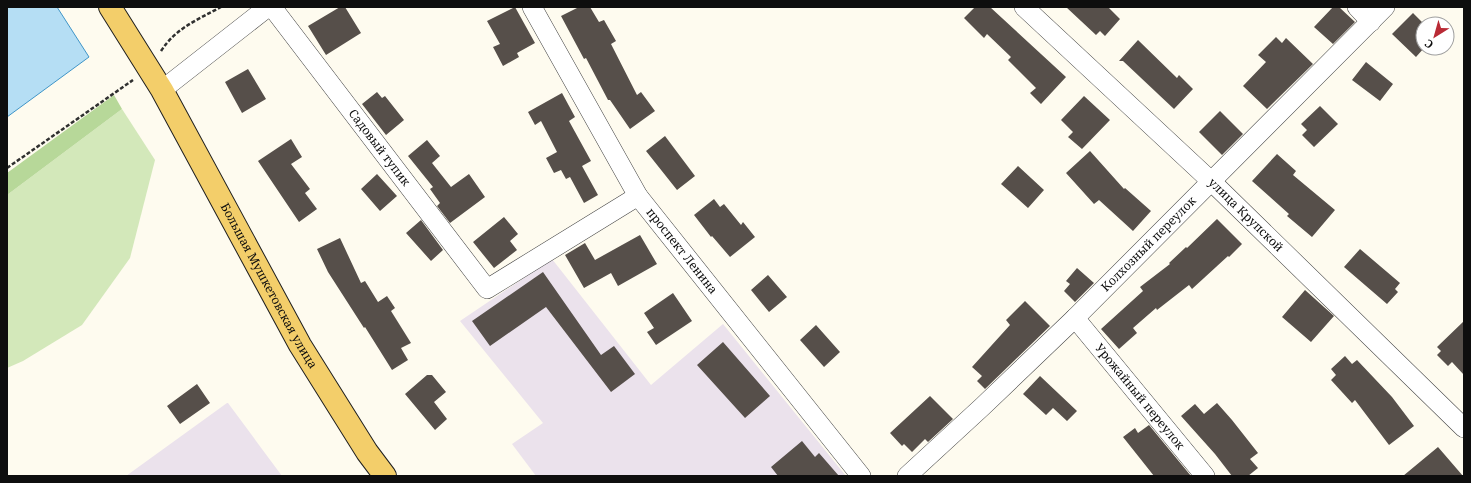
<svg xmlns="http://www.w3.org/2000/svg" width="1471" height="483" viewBox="0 0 1471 483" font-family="'Noto Serif',serif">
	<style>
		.industrial { fill: #ebe2ec }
		.green { fill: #d3e8ba }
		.forest { fill: #b7d899 }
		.water { fill: #b5def4; stroke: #3f95c8 }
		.building { fill: #564f4a }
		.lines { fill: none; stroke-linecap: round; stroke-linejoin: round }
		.minor-casing { stroke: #414141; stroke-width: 20 }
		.major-casing { stroke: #1f1f1f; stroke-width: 24 }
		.path { stroke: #303030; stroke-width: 2.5; stroke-dasharray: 4 2; stroke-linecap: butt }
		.minor { stroke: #fff; stroke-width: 19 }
		.major { stroke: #f3ce6a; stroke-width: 22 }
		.labels { text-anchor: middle; stroke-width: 4; stroke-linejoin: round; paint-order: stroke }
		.street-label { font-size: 12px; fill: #0e0e0e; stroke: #fff }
	</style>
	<rect width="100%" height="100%" fill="#fefbef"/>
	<path class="industrial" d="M552,259L651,385L723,324L846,476H536L512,444L543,423L460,321Z
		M228,403L282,476H126L227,403Z"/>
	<path class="green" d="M122,109L155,160L130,258L82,325L23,361L7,368V195Z"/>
	<path class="forest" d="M114,95L122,109L7,195V173Z"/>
	<path class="water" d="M7,7H57L89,57L7,117Z"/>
	<path class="building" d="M340,7H345L361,33L326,55L308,26Z
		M515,7L535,43L517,53L519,57L503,66L493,47L500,44L487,21Z
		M579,7H590L599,22L604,20L616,41L611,44L637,95L641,92L655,111L630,129L610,100H608L586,58L584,59L561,16Z
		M975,7H990L1066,77L1041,104L1030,93L1036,88L1008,60L1011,57L987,34L984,38L964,18Z
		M1066,7H1108L1120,19L1105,36L1100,31L1096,35Z
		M1333,7H1339L1355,22L1333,44L1314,27Z
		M1413,13L1424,24H1423V48H1424L1416,57L1392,34Z
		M1276,37L1282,43L1286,38L1313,64L1267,109L1243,86L1266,62L1258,55Z
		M1138,40L1177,78L1179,75L1193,89L1174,109L1123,61H1119Z
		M1366,62L1393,84L1380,101L1352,80Z
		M248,69L266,99L242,113L225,82Z
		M377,92L382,98L385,96L404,120L386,135L362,104Z
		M562,93L575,117L569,121L591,161L582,166L598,195L584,203L570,177L566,179L561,170L554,173L546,158L557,152L541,121L535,125L528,112Z
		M1084,96L1110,120L1082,149L1068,137L1073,132L1061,120Z
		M1320,106L1338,124L1314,147L1302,135L1307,130L1301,124Z
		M1220,111L1243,134L1222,155L1199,132Z
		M665,136L695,176L677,190L646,151Z
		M291,139L302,157L291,164L310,189L305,193L317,209L299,222L258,161Z
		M427,140L440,156L432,163L451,187L469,174L485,197L450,223L437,206L440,203L430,189L433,187L408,156Z
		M1090,151L1124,189L1125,188L1151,211L1133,231L1099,200L1094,204L1066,173Z
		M1277,154L1296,171L1293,175L1335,210L1312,237L1287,216L1289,214L1252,181Z
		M1018,166L1044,190L1028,208L1001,184Z
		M377,174L397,196L380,211L361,189Z
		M714,199L720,207L724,204L741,225L743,222L755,237L730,257L712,236L711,237L694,215Z
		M504,217L518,234L510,241L517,250L494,268L473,242Z
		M1217,219L1242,244L1229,257L1228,256L1192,289L1189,285L1157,310L1156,308L1133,328L1137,333L1119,349L1101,329L1143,291L1140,287L1170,264L1169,263L1186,247L1187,248Z
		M421,220L443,250L431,261L406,233Z
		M640,235L657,264L618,286L611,273L584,288L565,255L585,243L595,260Z
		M340,238L361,283L365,281L378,302L387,296L395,308L391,311L411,343L401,348L408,360L392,370L365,327L364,328L328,272L317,249Z
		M1360,249L1400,283L1395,289L1398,292L1387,304L1344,267Z
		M1077,268L1094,283L1075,302L1064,291L1070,284L1066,281Z
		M543,272L601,355L614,346L635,374L611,392L546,307L490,346L472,321Z
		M768,275L787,297L769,312L751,290Z
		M1305,290L1334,316L1311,342L1282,317Z
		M673,293L692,321L656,345L647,332L654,328L644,313Z
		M1025,301L1050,326L985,389L977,381L982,376L972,367L1010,325L1006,320Z
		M1464,321V375L1452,362L1448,366L1437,355L1441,351L1437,347Z
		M816,325L840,352L824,367L800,340Z
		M723,342L770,396L745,418L697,365Z
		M1345,356L1352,364L1357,360L1392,397L1414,426L1389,445L1355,400L1352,403L1331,380L1336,375L1331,369Z
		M427,375H432L446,392L434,402L447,419L435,430L405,394Z
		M1040,376L1077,411L1067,421L1053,408L1046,415L1023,394Z
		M197,384L210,403L180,424L167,406Z
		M930,396L953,419L928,442L925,439L912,452L904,444L902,446L890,433Z
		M1217,403L1232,420L1258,453L1250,459L1258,468L1248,476H1232L1215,454L1181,416L1195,404L1204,414Z
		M1149,425L1191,476H1154L1123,437L1135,428L1138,433Z
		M802,441L815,457L819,453L839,476H778L771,467Z
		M1438,447L1463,476H1403Z"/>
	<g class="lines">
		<defs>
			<g id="minor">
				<path id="s1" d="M272,7L487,289L638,196"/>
				<path id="s2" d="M532,7L638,196L861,476"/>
				<path id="s3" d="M1024,7L1212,182L1464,428"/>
				<path d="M1357,7L1371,22"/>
				<path d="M162,90L268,7"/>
				<path id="s4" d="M1075,318L1205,476"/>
				<path id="s5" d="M907,476L982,407L1075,318L1385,7"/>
			</g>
			<g id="major">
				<path id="s6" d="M110,7L162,90L300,345L367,452L385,476"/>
			</g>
		</defs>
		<use href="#minor" class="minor-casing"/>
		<use href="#major" class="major-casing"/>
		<path class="path" d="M161,51C176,28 197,20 221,7
			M7,168L133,80"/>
		<use href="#minor" class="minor"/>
		<use href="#major" class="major"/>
	</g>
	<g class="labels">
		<g class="street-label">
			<text dy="4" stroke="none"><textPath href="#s1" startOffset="177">Садовый тупик</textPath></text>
			<text dy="4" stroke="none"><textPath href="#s3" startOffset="304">улица Крупской</textPath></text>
			<text dy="4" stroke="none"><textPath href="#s5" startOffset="335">Колхозный переулок</textPath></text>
			<text dy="4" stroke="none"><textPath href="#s2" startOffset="287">проспект Ленина</textPath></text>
			<text dy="4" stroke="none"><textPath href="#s6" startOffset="321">Большая Мушкетовская улица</textPath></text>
			<text dy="4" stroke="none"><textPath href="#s4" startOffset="102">Урожайный переулок</textPath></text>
		</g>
	</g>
	<rect width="1471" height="483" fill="none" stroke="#0e0e0e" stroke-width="16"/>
	<g transform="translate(1435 36) rotate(217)"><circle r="19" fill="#ffffff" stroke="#9f9f9f"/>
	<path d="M0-3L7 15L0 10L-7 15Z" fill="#b92a35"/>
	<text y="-6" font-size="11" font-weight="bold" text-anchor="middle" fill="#0e0e0e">С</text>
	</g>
</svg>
